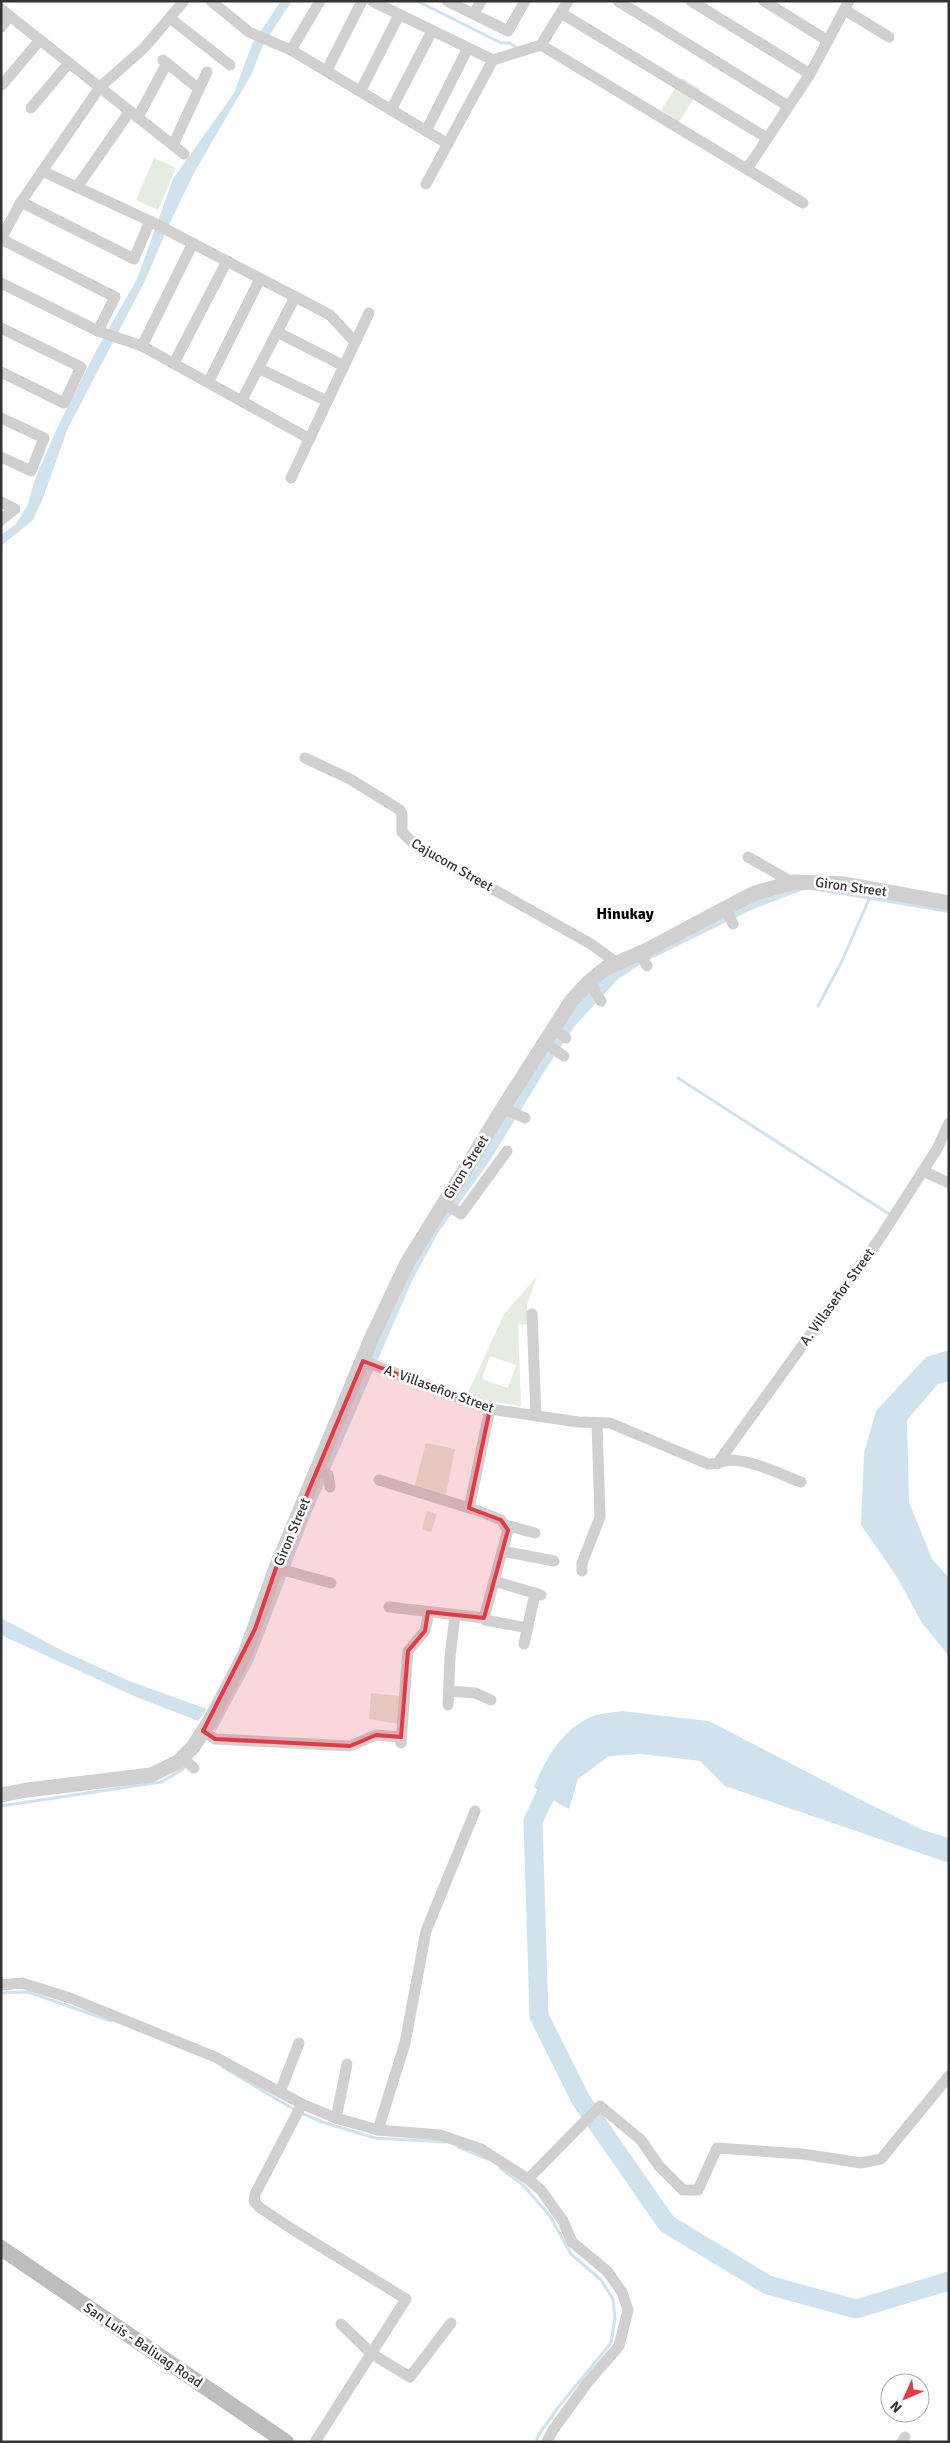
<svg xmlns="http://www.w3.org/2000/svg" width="950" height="2443" font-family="Signika,sans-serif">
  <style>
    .green { fill: #e6ecdf; fill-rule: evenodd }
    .water { fill: #cfe2ee }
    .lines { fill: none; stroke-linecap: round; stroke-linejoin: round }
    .stream { stroke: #cfe2ee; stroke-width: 3 }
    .river { stroke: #cfe2ee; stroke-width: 19 }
    .minor { stroke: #d0d0d0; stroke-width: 11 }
    .tertiary { stroke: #d0d0d0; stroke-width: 15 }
    .secondary { stroke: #bdbdbd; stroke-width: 16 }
    .marked { fill: #e63946; fill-opacity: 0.2; stroke: #e63946; stroke-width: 4; stroke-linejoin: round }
    .labels { text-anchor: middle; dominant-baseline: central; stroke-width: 5; stroke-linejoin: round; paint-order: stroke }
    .street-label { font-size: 14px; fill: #333; stroke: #fff }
    .quarter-label { font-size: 16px; font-weight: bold; fill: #000; stroke: #fff }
  </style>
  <rect width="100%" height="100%" fill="#fff"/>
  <g class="green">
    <polygon points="682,78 700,89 679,122 661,110"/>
    <polygon points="154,158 176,168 158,210 136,200"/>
    <path d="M537 1276 527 1305 529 1325 518 1324 521 1406 466 1397 504 1314ZM490 1356 516 1365 508 1388 482 1379Z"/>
    <polygon points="426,1443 455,1449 445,1499 414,1489"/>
    <polygon points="427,1511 437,1514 431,1532 422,1529"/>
    <polygon points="371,1693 400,1696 398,1724 369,1719"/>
  </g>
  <g class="water">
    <polygon points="281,1 292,1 263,45 252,73 194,173 169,225 145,281 68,428 43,498 33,520 1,546 1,535 16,524 28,504 34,482 57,428 97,349 137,279 173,179 234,93 252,44"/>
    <polygon points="789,888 823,888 949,908 949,913 806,889 751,910 641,964 618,979 574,1027 544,1072 491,1159 438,1233 412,1281 308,1521 254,1660 218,1727 215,1731 211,1728 289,1553 403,1280 564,1022 602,975 724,912"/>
    <polygon points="949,1350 949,1381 938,1384 907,1420 909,1502 932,1559 949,1578 949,1656 922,1623 897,1577 861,1525 864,1453 876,1411 926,1357"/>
    <polygon points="1,1618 63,1651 129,1681 207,1709 198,1721 134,1696 1,1635"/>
    <path d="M621 1711 709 1721 867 1803 923 1830 949 1838V1863L725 1786 700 1761 642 1754 609 1756 578 1779 569 1809 545 1796 534 1787C545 1759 563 1728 593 1716 601 1713 612 1713 621 1711Z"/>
  </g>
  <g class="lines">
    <g class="stream">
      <polyline points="417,1 501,43 510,43 517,48"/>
      <polyline points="818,1006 842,961 870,897"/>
      <polyline points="678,1078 889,1214"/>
      <polyline points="1,1806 161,1782 182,1770 186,1765"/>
      <polyline points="1,1993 28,1992 111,2021"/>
      <polyline points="223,2067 295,2110"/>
      <polyline points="301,2113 322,2122 375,2138 445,2142"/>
      <polyline points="458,2147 487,2159"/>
      <polyline points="500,2168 523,2185 550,2216 571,2254 601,2280 613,2299 615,2318 611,2343 560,2405 539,2434 536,2442"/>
    </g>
    <polyline class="river" points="555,1775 533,1821 539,2016 581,2100 667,2224 768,2285 856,2309 949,2281"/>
    <g class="minor">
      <polyline points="211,1 249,32 291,50 448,144"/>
      <polyline points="372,1 493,60"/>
      <polyline points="447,1 508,31 525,1"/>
      <polyline points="618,1 788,106"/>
      <polyline points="691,1 810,74"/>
      <polyline points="764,1 828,41"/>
      <polyline points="1,9 184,154"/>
      <polyline points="845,10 889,37"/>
      <polyline points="561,13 767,138"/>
      <polyline points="474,14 481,1"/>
      <polyline points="171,19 230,65"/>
      <polyline points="1,27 10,16"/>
      <polyline points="541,45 568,1"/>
      <polyline points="291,50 320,1"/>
      <polyline points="163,60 199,89"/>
      <polyline points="327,70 362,1"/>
      <polyline points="2,85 40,40"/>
      <polyline points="361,90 399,15"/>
      <polyline points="31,108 69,63"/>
      <polyline points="391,110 432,31"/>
      <polyline points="138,117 167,63"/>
      <polyline points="426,131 468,48"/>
      <polyline points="173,145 207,72"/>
      <polyline points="747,169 810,74 849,1"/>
      <polyline points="426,184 493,60 541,45 803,203"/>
      <polyline points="77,187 130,111"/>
      <polyline points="21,202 134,259 150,221 42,171"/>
      <polyline points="150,221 330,315 355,342"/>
      <polyline points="1,239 21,202 100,87 144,48 184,1"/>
      <polyline points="1,283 98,331 115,297 1,239"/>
      <polyline points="1,328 81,367 64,403 1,372"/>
      <polyline points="98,331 142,346 310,439"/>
      <polyline points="277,332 344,366"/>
      <polyline points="142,346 193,243"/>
      <polyline points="174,363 227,261"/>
      <polyline points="258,368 327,401"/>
      <polyline points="209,381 260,279"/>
      <polyline points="242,400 295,297"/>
      <polyline points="1,418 44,438 31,471 1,457"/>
      <polyline points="291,478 369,313"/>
      <polyline points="1,502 15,509 1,520"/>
      <polyline points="305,758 350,779 400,810 402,814 402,832 416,846 591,944 617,963"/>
      <polyline points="748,857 792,882"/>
      <polyline points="725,908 733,924"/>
      <polyline points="640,953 647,966"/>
      <polyline points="589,982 601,1001"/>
      <polyline points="554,1030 566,1038"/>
      <polyline points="545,1043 564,1056"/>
      <polyline points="503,1108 525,1118"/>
      <polyline points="923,1171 949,1183"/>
      <polyline points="444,1203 461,1214 507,1151"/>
      <polyline points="532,1314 536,1416"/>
      <path d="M363 1361 490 1409 578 1422 610 1423 708 1464C717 1465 723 1460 731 1460 755 1461 779 1474 801 1482"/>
      <polyline points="717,1464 880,1238 937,1149 949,1123"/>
      <polyline points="317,1471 328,1475 330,1487"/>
      <polyline points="379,1480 479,1511 501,1520 508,1530 484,1618 389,1607"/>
      <polyline points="469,1508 490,1409"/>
      <polyline points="505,1525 535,1533"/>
      <polyline points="502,1551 554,1561"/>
      <polyline points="276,1568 331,1583"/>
      <polyline points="582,1571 582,1563 600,1517 597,1423"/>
      <polyline points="494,1581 541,1595"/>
      <polyline points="485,1620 528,1628"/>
      <polyline points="524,1644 535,1593"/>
      <polyline points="449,1691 475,1693 491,1700"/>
      <polyline points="448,1705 450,1657 455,1615"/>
      <polyline points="203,1731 215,1739 350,1746 376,1735 401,1737"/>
      <polyline points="401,1743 408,1651 425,1631 429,1612"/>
      <polyline points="182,1758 194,1768"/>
      <polyline points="1,1985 22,1983 70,1998 215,2057 302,2104 336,2118 378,2130 440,2135 481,2149 528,2179 541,2190 563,2221 572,2242 607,2271 622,2292 628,2310 619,2346 588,2382 553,2430 547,2442"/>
      <polyline points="280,2092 299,2043"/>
      <polyline points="302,2104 255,2194 254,2201 259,2207 292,2229 406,2299 315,2442"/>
      <polyline points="336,2118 347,2064"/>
      <polyline points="378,2130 405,2043 426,1931 475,1811"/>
      <polyline points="528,2179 600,2106 641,2140 659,2166 683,2190 698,2190 717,2148 803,2154 861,2163 881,2159 949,2076"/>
      <polyline points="341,2324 372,2354 410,2377 451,2323"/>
      <polyline points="902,2442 905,2437"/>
    </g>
    <polyline class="tertiary" points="1,1795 27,1790 151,1775 178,1762 193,1747 211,1719 245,1654 276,1568 372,1337 407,1263 513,1092 572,1000 589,982 606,968 645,951 737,902 755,893 794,882 844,884 949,903"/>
    <polyline class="secondary" points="1,2248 286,2442"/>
  </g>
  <path class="marked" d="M363 1361 490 1409 469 1508 501 1520 508 1530 484 1618 428 1612 425 1631 408 1651 401 1737 376 1735 350 1746 215 1739 203 1731 255 1629 276 1568Z"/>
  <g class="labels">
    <g class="street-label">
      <text transform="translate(452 865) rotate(30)">Cajucom Street</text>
      <text transform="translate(851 887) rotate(8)">Giron Street</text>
      <text transform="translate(466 1167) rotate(-58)">Giron Street</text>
      <text transform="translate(837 1297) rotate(-54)">A. Villaseñor Street</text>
      <text transform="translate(439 1389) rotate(20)">A. Villaseñor Street</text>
      <text transform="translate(292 1532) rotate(-67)">Giron Street</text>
      <text transform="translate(143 2345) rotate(34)">San Luis - Baliuag Road</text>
    </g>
    <g class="quarter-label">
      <text x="625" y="914">Hinukay</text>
    </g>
  </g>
  <rect width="950" height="2443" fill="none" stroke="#333333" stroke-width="5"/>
  <g transform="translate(905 2398) rotate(225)"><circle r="24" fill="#ffffff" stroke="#adadad"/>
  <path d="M0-4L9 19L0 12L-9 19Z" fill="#e63946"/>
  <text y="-8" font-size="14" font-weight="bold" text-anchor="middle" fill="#333333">N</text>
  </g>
</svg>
